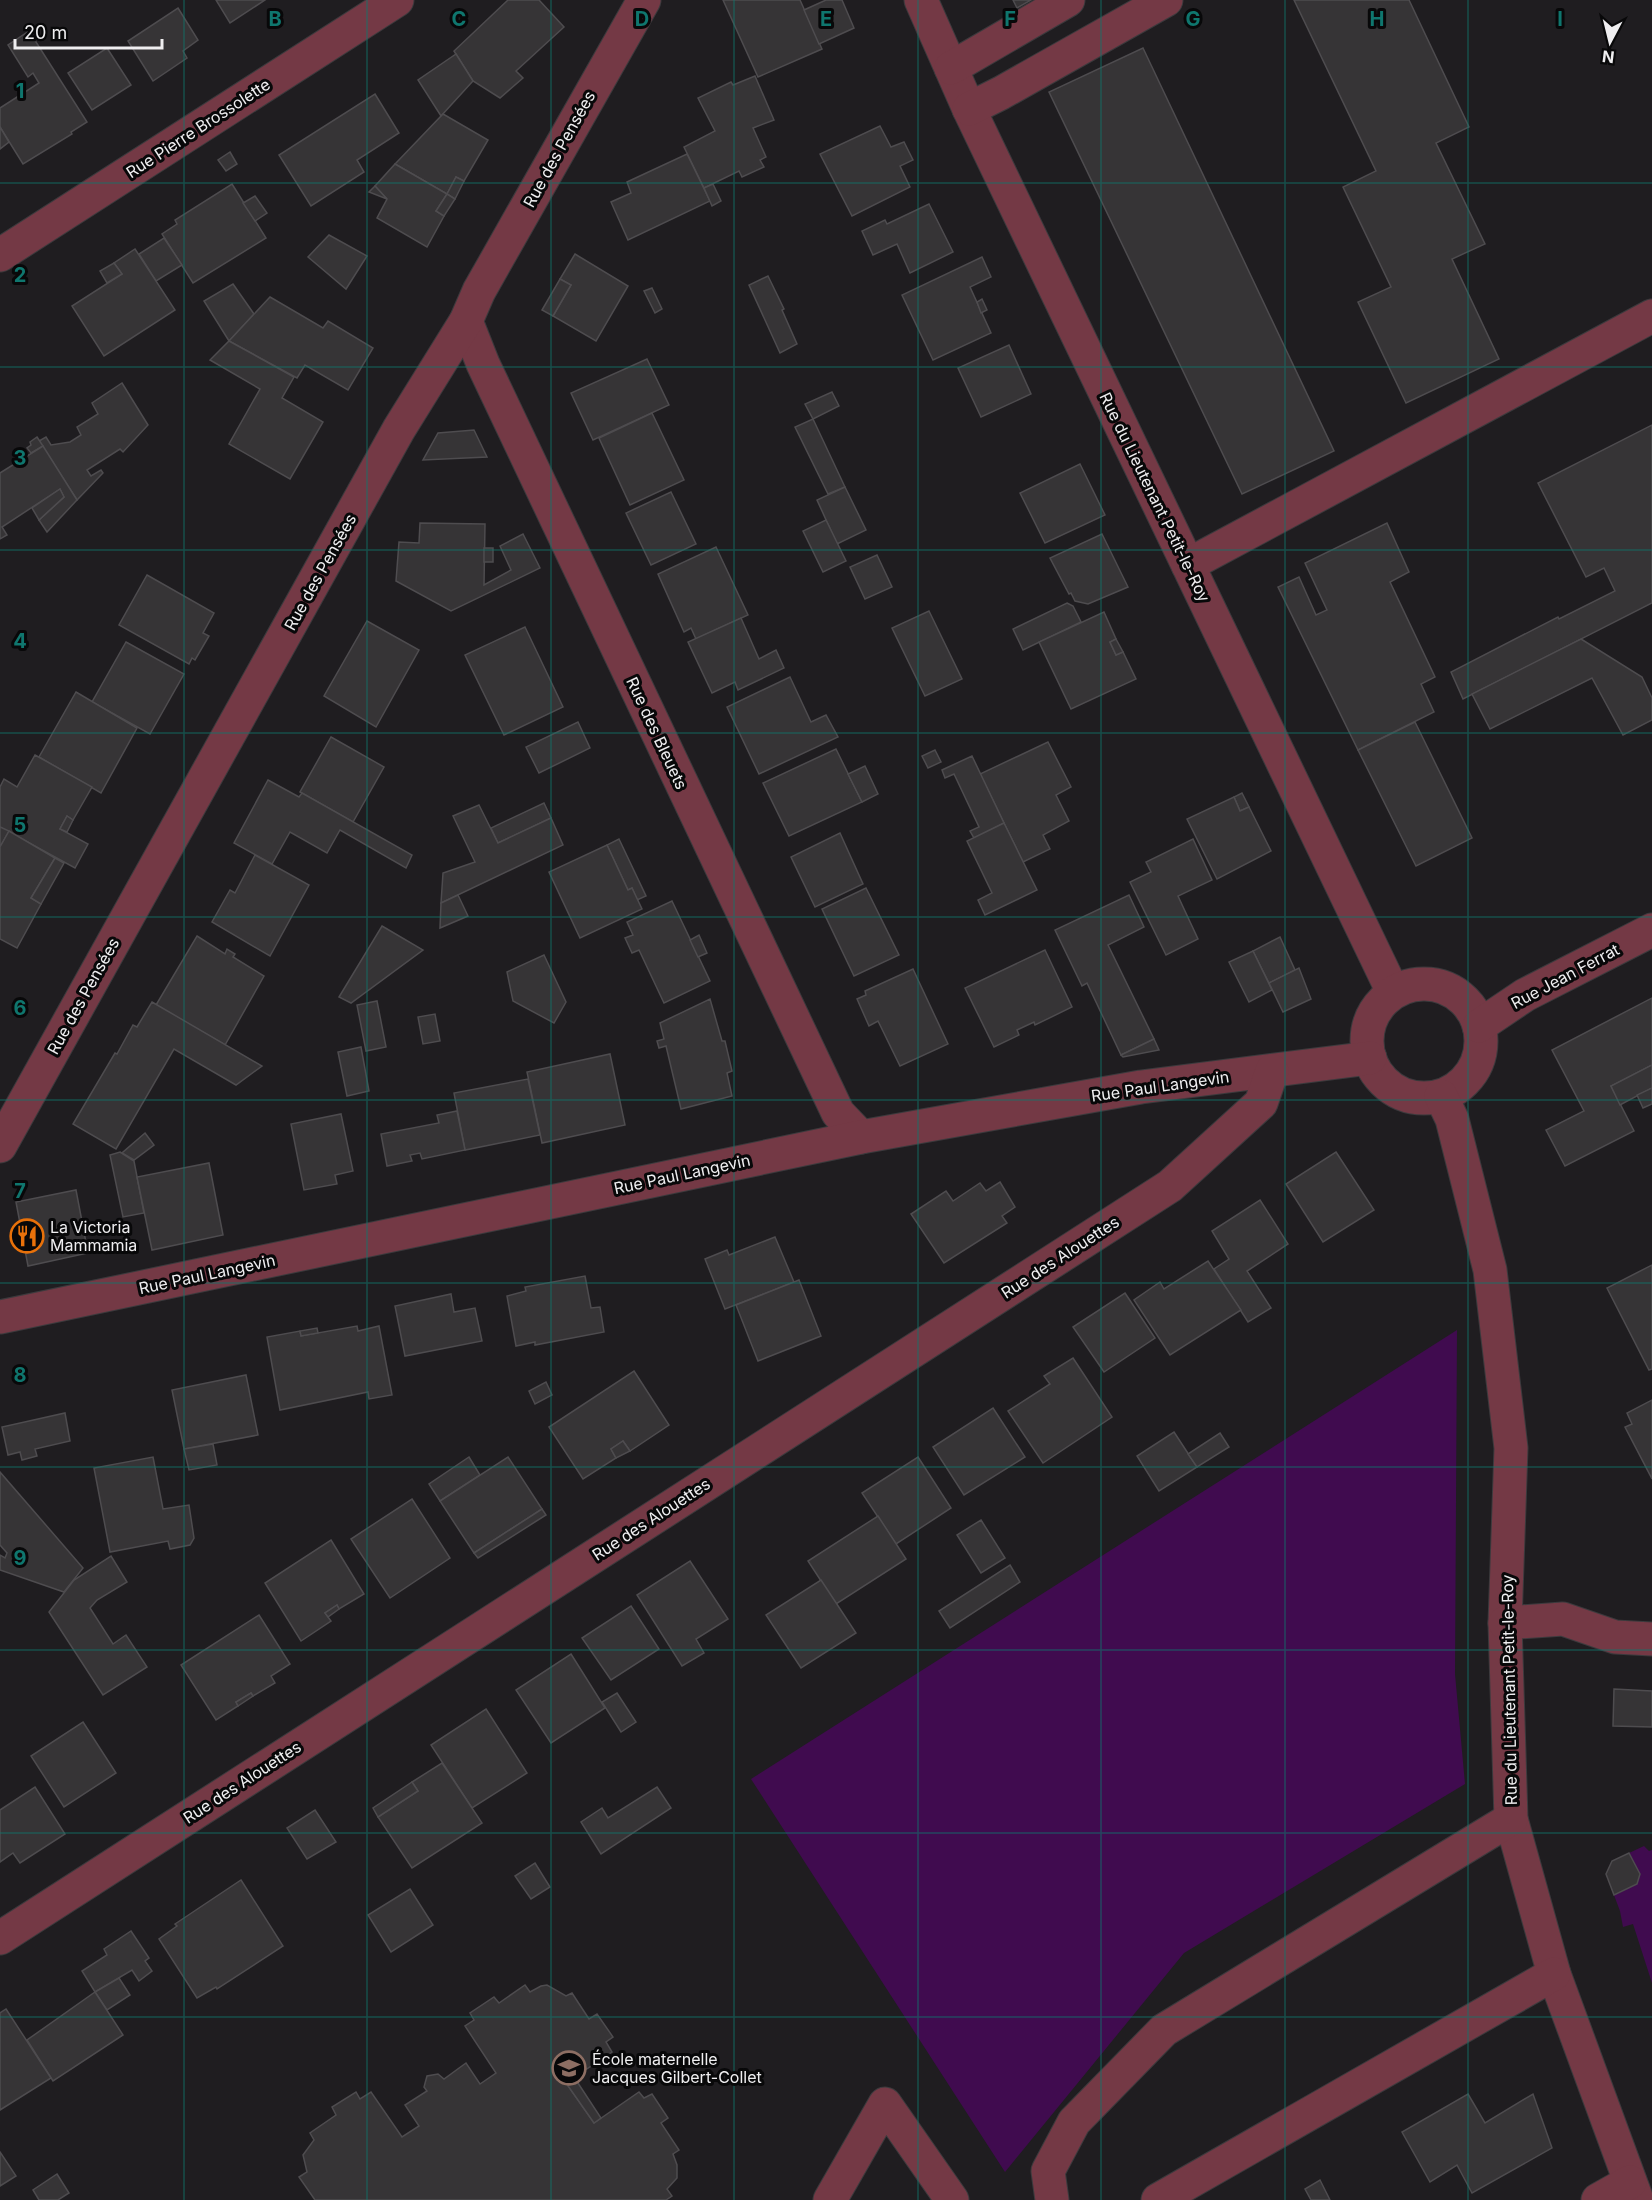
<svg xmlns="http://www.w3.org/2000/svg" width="1652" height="2200" font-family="Inter,sans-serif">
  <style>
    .green { fill: #400b4f }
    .building { fill: #363436; stroke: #4e4c4f; stroke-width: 1.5 }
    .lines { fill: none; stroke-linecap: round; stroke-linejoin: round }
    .minor-casing { stroke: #3c3a3d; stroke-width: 35 }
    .minor { stroke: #743945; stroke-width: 33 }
    .grid { fill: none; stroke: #0f766e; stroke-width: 1.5; stroke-opacity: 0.55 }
    .labels { text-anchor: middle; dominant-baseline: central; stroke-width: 6; stroke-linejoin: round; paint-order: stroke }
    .street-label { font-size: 16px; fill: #efeef0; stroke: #080809 }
    .poi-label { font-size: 16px; fill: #efeef0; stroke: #080809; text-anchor: start }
    .grid-label { font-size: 20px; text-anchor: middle; font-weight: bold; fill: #0f766e; stroke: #080809; stroke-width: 6; stroke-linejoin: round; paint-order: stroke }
  </style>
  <rect width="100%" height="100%" fill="#1f1d20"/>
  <g class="green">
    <polygon points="1457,1330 1455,1674 1465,1784 1184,1953 1005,2172 751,1779"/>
    <polygon points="1644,1846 1649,1851 1652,1850 1652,1983 1633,1924 1623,1927 1620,1911 1606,1874 1612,1861"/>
  </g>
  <g class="building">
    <polygon points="216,0 265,0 230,23"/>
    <polygon points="508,0 539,0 564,27 516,71 523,78 500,98 473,81 454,51"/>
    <polygon points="723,0 800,0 822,49 758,77"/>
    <polygon points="826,0 842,0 854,28 819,44 804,10"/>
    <polygon points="1013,0 1031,0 1017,8"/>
    <polygon points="1294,0 1409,0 1469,127 1436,143 1485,244 1452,259 1499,359 1406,403 1358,302 1391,287 1343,187 1376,171"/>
    <polygon points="178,8 198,40 183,51 187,58 153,81 128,41"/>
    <polygon points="29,31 87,122 71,132 72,134 23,164 0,127 0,108 39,83 33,73 28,77 8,45"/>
    <polygon points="107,48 131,85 92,110 68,73"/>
    <polygon points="1143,48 1334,451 1242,494 1049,92"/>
    <polygon points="456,54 473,81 441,116 418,80"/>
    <polygon points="755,76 774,120 753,128 766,157 760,160 764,167 742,177 739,171 704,188 684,147 715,131 698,98 731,82 733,85"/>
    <polygon points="375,94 399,133 357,160 364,172 311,206 279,155"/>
    <polygon points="443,114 488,140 464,181 456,177 447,194 395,164"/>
    <polygon points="880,126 891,147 904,142 913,160 900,166 910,187 852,216 820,154"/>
    <polygon points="0,127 9,142 0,149"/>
    <polygon points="230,152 237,164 226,171 218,160"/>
    <polygon points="687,154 710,201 628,240 611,202 631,193 627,182"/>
    <polygon points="395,164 447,194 436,211 444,216 427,247 377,218 387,199 375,186"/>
    <polygon points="456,177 464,181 455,199 447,194"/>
    <polygon points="232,184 266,238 193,283 162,234 177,224 175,220"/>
    <polygon points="713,184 721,201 712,206 704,188"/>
    <polygon points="375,186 387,199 369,192"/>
    <polygon points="447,194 455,199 444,216 436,211"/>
    <polygon points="255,196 267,213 255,221 243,203"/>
    <polygon points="929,204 953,252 910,273 897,244 873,255 862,231 885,220 887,224"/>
    <polygon points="329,235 367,256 346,289 308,257"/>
    <polygon points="164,238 182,265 156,281 139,254"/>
    <polygon points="135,249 175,310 104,356 72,306 122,274 114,263"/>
    <polygon points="575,254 628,286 596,341 553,316 571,285 560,279"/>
    <polygon points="982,257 991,277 970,287 991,333 933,360 902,295"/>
    <polygon points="114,263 122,274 107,283 100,271"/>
    <polygon points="768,276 784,309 782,310 797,344 780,353 749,285"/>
    <polygon points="560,279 571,285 553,316 542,310"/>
    <polygon points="233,284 254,314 229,341 204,301"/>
    <polygon points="652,288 662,309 655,313 644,291"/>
    <polygon points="270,297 323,328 328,321 373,348 348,390 305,365 297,378 229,341"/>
    <polygon points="982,299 987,310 981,313 977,302"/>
    <polygon points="229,341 294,377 282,398 323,422 290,479 229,444 260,389 210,360"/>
    <polygon points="1009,345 1031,394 981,417 958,368"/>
    <polygon points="647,359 669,405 593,440 571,393"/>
    <polygon points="122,383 148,425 123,452 120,449 87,470 91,476 101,470 103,473 77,500 39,441 46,437 51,445 70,442 81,435 77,427 98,414 92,403"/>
    <polygon points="832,392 839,406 813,419 805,404"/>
    <polygon points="652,413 684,480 630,505 599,438"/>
    <polygon points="813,419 845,487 828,494 795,427"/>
    <polygon points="1652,425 1652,603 1463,699 1451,672 1558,617 1559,619 1615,591 1604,568 1586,577 1538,483"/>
    <polygon points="474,430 487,457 423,460 438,433"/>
    <polygon points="37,437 43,446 31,453 27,448 31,445 30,442"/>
    <polygon points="43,446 77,500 47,532 39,520 64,497 60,489 2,527 7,535 0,539 0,473"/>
    <polygon points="1080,464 1105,515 1045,543 1020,493"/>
    <polygon points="845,487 866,530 837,544 817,500"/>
    <polygon points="60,489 64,497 39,520 32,508"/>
    <polygon points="671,492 696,544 651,565 626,513"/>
    <polygon points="826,520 846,561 823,572 803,531"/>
    <polygon points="420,523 485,524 484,585 511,570 500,546 523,534 540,568 451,611 396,581 399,542 419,543"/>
    <polygon points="1387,523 1409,572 1390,582 1435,677 1421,684 1434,712 1358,750 1278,587 1299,577 1316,615 1327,610 1305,563"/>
    <polygon points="1102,534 1128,587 1088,604 1075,601 1071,593 1069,594 1050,558"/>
    <polygon points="716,547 748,615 696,639 691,628 684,632 658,574"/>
    <rect x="484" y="548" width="9" height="14"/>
    <polygon points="877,555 892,587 865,599 850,567"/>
    <polygon points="147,575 214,613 203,633 209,636 195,660 192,658 189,664 119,625"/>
    <polygon points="1067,603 1073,606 1081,622 1023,650 1013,629"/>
    <polygon points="929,611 962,679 925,696 892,628"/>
    <polygon points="1104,612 1116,639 1110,642 1116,655 1123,652 1136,679 1071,709 1039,642"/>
    <polygon points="741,618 759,659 776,650 784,668 738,690 735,682 712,693 688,642"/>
    <polygon points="367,621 419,650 376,727 324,696"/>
    <polygon points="525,627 563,707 504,735 465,655"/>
    <polygon points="1116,639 1123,652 1116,655 1110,642"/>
    <polygon points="1581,639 1642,677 1652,698 1652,720 1623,735 1592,678 1490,729 1472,694"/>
    <polygon points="126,642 184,674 150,734 92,702"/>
    <polygon points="790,677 811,722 826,715 838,737 759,774 727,707"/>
    <polygon points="76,692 137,728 101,793 39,757"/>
    <polygon points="578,722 590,748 539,773 526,747"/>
    <polygon points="1415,722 1472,838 1416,866 1358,750"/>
    <polygon points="331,737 384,767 353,822 300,792"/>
    <polygon points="1048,742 1071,787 1056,795 1069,821 1043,835 1050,849 1023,862 980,774"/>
    <polygon points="836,749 862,802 789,836 763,783"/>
    <polygon points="935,750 941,762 928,768 922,756"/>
    <polygon points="35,755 92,787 73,820 67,816 60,829 88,844 75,868 0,827 0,787 4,779 17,787"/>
    <polygon points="972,756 1004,823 974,838 970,831 979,827 954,774 945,778 942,770"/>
    <polygon points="865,766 878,794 862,802 848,774"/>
    <polygon points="268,780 299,797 302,793 412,855 406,868 340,830 327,853 290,832 272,864 234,843"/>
    <polygon points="1242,793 1249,807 1240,811 1234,797"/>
    <polygon points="1234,797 1240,811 1249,807 1271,851 1217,879 1187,819"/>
    <polygon points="544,803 551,818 498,843 491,828"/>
    <polygon points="479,805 498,843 551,818 563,845 441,903 443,873 475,862 453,816"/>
    <polygon points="67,816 73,820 67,832 60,829"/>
    <polygon points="1004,823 1037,890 985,915 978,900 992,893 967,841"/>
    <polygon points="0,827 9,831 0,847"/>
    <polygon points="9,831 55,858 31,898 41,904 17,948 0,939 0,847"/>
    <polygon points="840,833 863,884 815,907 791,857"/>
    <polygon points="619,839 646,896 637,900 632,888 628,890 607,845"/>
    <polygon points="1193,839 1212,880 1178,896 1198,939 1166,955 1130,882 1151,872 1146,862"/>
    <polygon points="607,845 628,890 632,888 642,909 580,938 549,872"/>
    <polygon points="255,855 309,885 270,956 212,922 230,890 235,893"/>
    <polygon points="55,858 64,863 41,904 31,898"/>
    <polygon points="866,888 899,955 854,976 822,909"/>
    <polygon points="458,895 468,916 440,928 441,903"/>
    <polygon points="1129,895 1144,927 1108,945 1154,1039 1121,1055 1087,983 1082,986 1055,930"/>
    <polygon points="672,901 710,981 664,1003 639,950 632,953 625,938 633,935 627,922"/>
    <polygon points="382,926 423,950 351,1003 339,997"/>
    <polygon points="699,935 707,953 698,957 690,940"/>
    <polygon points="197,936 225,954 227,949 235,954 233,957 264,976 225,1045 156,1005"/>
    <polygon points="1280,937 1295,970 1269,983 1253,951"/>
    <polygon points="1045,950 1072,1007 1035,1025 1034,1022 1017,1030 1019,1035 994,1047 965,988"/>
    <polygon points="1253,951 1272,990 1249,1002 1229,962"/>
    <polygon points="544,955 566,1002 554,1023 513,1001 507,972"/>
    <polygon points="1299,968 1311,999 1283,1012 1269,983"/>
    <polygon points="913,969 948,1044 900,1066 878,1021 869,1026 857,999 866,995 865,991"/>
    <polygon points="1652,998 1652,1065 1611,1086 1634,1131 1565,1166 1546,1130 1584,1111 1552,1050"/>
    <polygon points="710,999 722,1041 725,1041 732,1071 727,1073 732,1096 681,1109 666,1046 659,1048 657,1041 664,1039 660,1023"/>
    <polygon points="377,1001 386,1047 366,1051 357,1005"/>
    <polygon points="152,1002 262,1066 236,1085 174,1049 116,1149 73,1124 115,1053 117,1054 133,1025 137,1027"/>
    <polygon points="435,1014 440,1041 423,1044 418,1017"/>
    <polygon points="1154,1039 1159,1050 1123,1057 1121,1055"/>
    <polygon points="361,1047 369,1091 347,1096 338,1052"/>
    <polygon points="610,1054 625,1125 542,1143 527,1072"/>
    <polygon points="1652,1065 1652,1088 1620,1105 1611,1086"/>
    <polygon points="528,1079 540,1135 465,1150 454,1093"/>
    <polygon points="1652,1088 1652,1104 1643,1108 1637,1095"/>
    <polygon points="457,1111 465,1150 422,1159 420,1153 410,1155 412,1161 387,1166 381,1134 439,1123 437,1115"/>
    <polygon points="341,1114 353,1171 335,1175 337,1184 304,1190 291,1124"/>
    <polygon points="145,1133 154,1145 134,1160 122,1153"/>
    <polygon points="120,1152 134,1161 144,1213 123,1217 110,1155"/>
    <polygon points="1336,1152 1374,1210 1323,1242 1286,1184"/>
    <polygon points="209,1163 223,1235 152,1250 137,1177"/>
    <polygon points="1000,1182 1015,1207 1002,1216 1007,1223 944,1263 911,1214 946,1191 953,1201 980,1183 986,1191"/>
    <polygon points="76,1190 88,1253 28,1266 16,1202"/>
    <polygon points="1260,1200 1288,1244 1247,1271 1271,1308 1248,1322 1214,1269 1229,1259 1212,1231"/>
    <polygon points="775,1237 794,1282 725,1309 705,1259 727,1250 729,1255"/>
    <polygon points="1208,1261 1241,1310 1170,1355 1134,1300 1160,1282 1164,1289"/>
    <polygon points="1652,1265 1652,1369 1649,1370 1607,1288"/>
    <polygon points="585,1276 591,1308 600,1307 604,1332 535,1345 535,1342 516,1346 507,1296 526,1291 525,1287"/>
    <polygon points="799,1280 821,1336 758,1361 736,1305"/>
    <polygon points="1125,1293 1155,1338 1104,1372 1073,1327"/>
    <polygon points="451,1294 454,1312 475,1308 482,1341 405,1356 395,1306"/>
    <polygon points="357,1326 358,1331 379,1326 392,1395 369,1399 368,1392 280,1410 267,1337 300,1331 301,1336"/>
    <polygon points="317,1328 318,1333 301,1336 300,1331"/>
    <polygon points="1073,1358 1112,1417 1043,1463 1008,1411 1050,1384 1044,1376"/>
    <polygon points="634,1371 669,1425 630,1451 623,1441 611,1449 616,1458 583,1479 549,1427"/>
    <polygon points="246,1375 258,1435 184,1449 172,1390"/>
    <polygon points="546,1382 552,1395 535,1404 529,1391"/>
    <polygon points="1652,1400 1652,1479 1625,1427 1632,1424 1627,1413"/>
    <polygon points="993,1408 1025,1457 964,1495 933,1447"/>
    <polygon points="65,1413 70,1441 35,1449 37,1456 22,1460 20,1452 8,1455 2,1427"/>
    <polygon points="1174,1432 1197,1467 1159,1491 1137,1456"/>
    <polygon points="1220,1433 1229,1447 1197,1467 1188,1454"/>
    <polygon points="623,1441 630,1451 616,1458 611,1449"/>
    <polygon points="213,1444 217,1465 189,1470 184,1449"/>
    <polygon points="153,1457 163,1509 189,1505 194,1538 190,1545 170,1549 168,1541 110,1552 94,1468"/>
    <polygon points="469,1457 480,1475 440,1501 429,1484"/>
    <polygon points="508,1457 542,1509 474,1553 440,1501"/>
    <polygon points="918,1457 951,1508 896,1544 862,1493"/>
    <polygon points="0,1472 83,1568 64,1592 0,1570 0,1555 5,1558 7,1553 0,1545"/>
    <polygon points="412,1499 450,1558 390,1598 351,1539"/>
    <polygon points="542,1509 546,1515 478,1558 474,1553"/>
    <polygon points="878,1516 906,1559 836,1604 808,1561"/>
    <polygon points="981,1520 1005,1558 981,1573 957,1535"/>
    <polygon points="331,1540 364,1594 339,1609 337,1605 325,1613 331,1621 301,1641 265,1583"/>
    <polygon points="111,1556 127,1582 97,1600 90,1608 113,1644 126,1635 147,1667 103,1695 49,1612 74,1580"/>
    <polygon points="690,1561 728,1619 696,1639 704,1653 682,1666 637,1595"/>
    <polygon points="1010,1565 1020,1582 950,1628 939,1611"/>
    <polygon points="821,1580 856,1633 801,1668 766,1615"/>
    <polygon points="337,1605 339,1609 328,1617 325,1613"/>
    <polygon points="631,1606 659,1649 611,1680 582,1638"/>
    <polygon points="259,1615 290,1664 271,1676 275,1683 253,1696 251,1693 236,1702 238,1706 216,1720 181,1665"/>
    <polygon points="571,1654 605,1708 551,1743 516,1690"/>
    <polygon points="1614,1689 1652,1691 1652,1727 1613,1726"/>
    <polygon points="251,1693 253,1696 238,1706 236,1702"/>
    <polygon points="617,1693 636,1722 621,1732 602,1702"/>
    <polygon points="486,1709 527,1773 472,1808 431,1745"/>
    <polygon points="83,1722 116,1773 64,1807 31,1756"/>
    <polygon points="442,1763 482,1823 412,1868 378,1817 418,1791 412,1782"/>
    <polygon points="412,1782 418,1791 378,1817 373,1808"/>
    <polygon points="35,1787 65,1834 20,1863 13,1853 0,1862 0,1810"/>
    <polygon points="657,1787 671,1808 601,1854 581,1822 602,1808 608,1818"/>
    <polygon points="315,1810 336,1842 307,1859 287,1828"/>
    <polygon points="1629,1853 1640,1874 1637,1884 1614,1895 1606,1874 1612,1861"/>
    <polygon points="535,1863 550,1887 531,1899 515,1876"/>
    <polygon points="241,1880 283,1946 217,1989 216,1987 197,1998 159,1939 177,1926 175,1924"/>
    <polygon points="410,1889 433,1925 391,1952 368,1915"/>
    <polygon points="131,1931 149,1958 145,1961 152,1971 139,1981 132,1970 95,1992 82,1971 107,1955 104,1949"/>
    <polygon points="119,1978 130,1995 107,2010 95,1992"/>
    <polygon points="525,1985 530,1992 541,1986 547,1985 566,1996 572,1993 589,2019 597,2014 613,2037 606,2042 612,2052 566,2083 594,2123 639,2092 644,2098 652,2094 668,2118 661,2123 679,2150 673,2154 677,2165 677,2178 667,2189 672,2196 666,2200 315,2200 299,2177 307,2172 303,2155 314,2140 310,2133 336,2115 332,2107 356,2092 360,2099 371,2092 402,2137 419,2126 405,2105 427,2091 424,2087 427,2076 438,2074 444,2079 466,2063 480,2084 496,2073 465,2026 474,2020 470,2013 494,1997 499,2003"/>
    <polygon points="95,1992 123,2035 53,2081 27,2040"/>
    <polygon points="6,2009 51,2078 0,2110 0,2013"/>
    <polygon points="574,2077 601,2118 594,2123 566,2083"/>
    <polygon points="1468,2094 1485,2123 1533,2094 1552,2148 1472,2193 1457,2165 1430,2182 1402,2132"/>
    <polygon points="0,2152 16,2176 0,2186"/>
    <polygon points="57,2174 69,2193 58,2200 39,2200 33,2190"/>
    <polygon points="1320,2180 1330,2200 1311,2200 1305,2189"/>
  </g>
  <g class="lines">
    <g class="minor-casing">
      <g id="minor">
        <polyline points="921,0 969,109 1393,992"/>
        <polyline points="951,68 1068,0"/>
        <polyline points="969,109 1001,93 1166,0"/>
        <polyline points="0,255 397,0"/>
        <polyline points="466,321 483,364 838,1113 861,1137"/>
        <polyline points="1188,565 1652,316"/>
        <circle cx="1424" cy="1041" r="57"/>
        <polyline points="1479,1026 1525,995 1652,930"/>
        <polyline points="1441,1096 1452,1119 1490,1270 1511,1448 1505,1623 1511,1819 1554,1974 1637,2200"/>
        <polyline points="0,1146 399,429 466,321 479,291 644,0"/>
        <polyline points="0,1317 861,1137 1141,1087 1370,1058"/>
        <polyline points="1505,1623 1563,1619 1615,1637 1652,1639"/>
        <polyline points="0,1938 1170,1186 1261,1103 1272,1071"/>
        <polyline points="830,2200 885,2104 952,2200"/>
        <polyline points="1052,2200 1048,2171 1074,2122 1164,2030 1511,1819"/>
        <polyline points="1158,2200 1554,1974"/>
        <polyline points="1598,2200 1630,2182"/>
      </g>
    </g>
    <use href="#minor" class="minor"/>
  </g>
  <path class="grid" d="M184 0V2200M367 0V2200M551 0V2200M734 0V2200M918 0V2200M1101 0V2200M1285 0V2200M1468 0V2200M0 183H1652M0 367H1652M0 550H1652M0 733H1652M0 917H1652M0 1100H1652M0 1283H1652M0 1467H1652M0 1650H1652M0 1833H1652M0 2017H1652"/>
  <defs>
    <g id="restaurant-ring" transform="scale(1.725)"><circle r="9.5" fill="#080809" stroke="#e8710a" stroke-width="1.5"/><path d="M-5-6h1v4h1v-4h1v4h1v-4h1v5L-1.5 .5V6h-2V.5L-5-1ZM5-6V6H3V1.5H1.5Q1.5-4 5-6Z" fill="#e8710a"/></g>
    <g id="school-ring" transform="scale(1.725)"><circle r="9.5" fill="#080809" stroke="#8d6e63" stroke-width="1.5"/><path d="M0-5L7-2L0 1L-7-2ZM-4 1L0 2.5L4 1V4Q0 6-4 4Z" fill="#8d6e63"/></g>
  </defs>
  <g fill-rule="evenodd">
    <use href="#restaurant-ring" x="27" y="1236"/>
    <use href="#school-ring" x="569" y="2068"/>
  </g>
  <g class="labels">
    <g class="street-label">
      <text transform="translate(198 128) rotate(-33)">Rue Pierre Brossolette</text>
      <text transform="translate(559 149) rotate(-61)">Rue des Pensées</text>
      <text transform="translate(1155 497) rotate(64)">Rue du Lieutenant Petit-le-Roy</text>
      <text transform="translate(320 572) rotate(-61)">Rue des Pensées</text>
      <text transform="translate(657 733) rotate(65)">Rue des Bleuets</text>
      <text transform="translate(1565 976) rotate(-28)">Rue Jean Ferrat</text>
      <text transform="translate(83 996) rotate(-61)">Rue des Pensées</text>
      <text transform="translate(1160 1086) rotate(-8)">Rue Paul Langevin</text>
      <text transform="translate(682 1174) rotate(-12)">Rue Paul Langevin</text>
      <text transform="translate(1060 1257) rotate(-33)">Rue des Alouettes</text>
      <text transform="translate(207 1274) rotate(-12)">Rue Paul Langevin</text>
      <text transform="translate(651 1519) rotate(-33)">Rue des Alouettes</text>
      <text transform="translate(1509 1690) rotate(-91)">Rue du Lieutenant Petit-le-Roy</text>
      <text transform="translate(242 1782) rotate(-33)">Rue des Alouettes</text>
    </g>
    <g class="poi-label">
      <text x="50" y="1227">La Victoria<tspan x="50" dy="18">Mammamia</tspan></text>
      <text x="592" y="2059">École maternelle<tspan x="592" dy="18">Jacques Gilbert-Collet</tspan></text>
    </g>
  </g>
  <g class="grid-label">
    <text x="275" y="26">B</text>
    <text x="459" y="26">C</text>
    <text x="642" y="26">D</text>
    <text x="826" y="26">E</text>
    <text x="1010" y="26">F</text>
    <text x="1193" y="26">G</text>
    <text x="1377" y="26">H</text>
    <text x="1560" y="26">I</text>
    <text x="20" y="98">1</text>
    <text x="20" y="282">2</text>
    <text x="20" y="465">3</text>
    <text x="20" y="648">4</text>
    <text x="20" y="832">5</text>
    <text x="20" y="1015">6</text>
    <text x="20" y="1198">7</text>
    <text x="20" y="1382">8</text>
    <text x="20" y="1565">9</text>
  </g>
  <g transform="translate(1610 42) rotate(187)" stroke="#080809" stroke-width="4.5" paint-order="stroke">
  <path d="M0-4.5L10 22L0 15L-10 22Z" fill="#efeef0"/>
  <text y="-9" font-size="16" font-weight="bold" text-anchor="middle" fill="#efeef0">N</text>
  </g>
  <path d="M15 39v9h147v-9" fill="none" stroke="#efeef0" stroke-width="3"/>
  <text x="24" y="39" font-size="18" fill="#efeef0" stroke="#080809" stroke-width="4.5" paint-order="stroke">20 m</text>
</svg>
